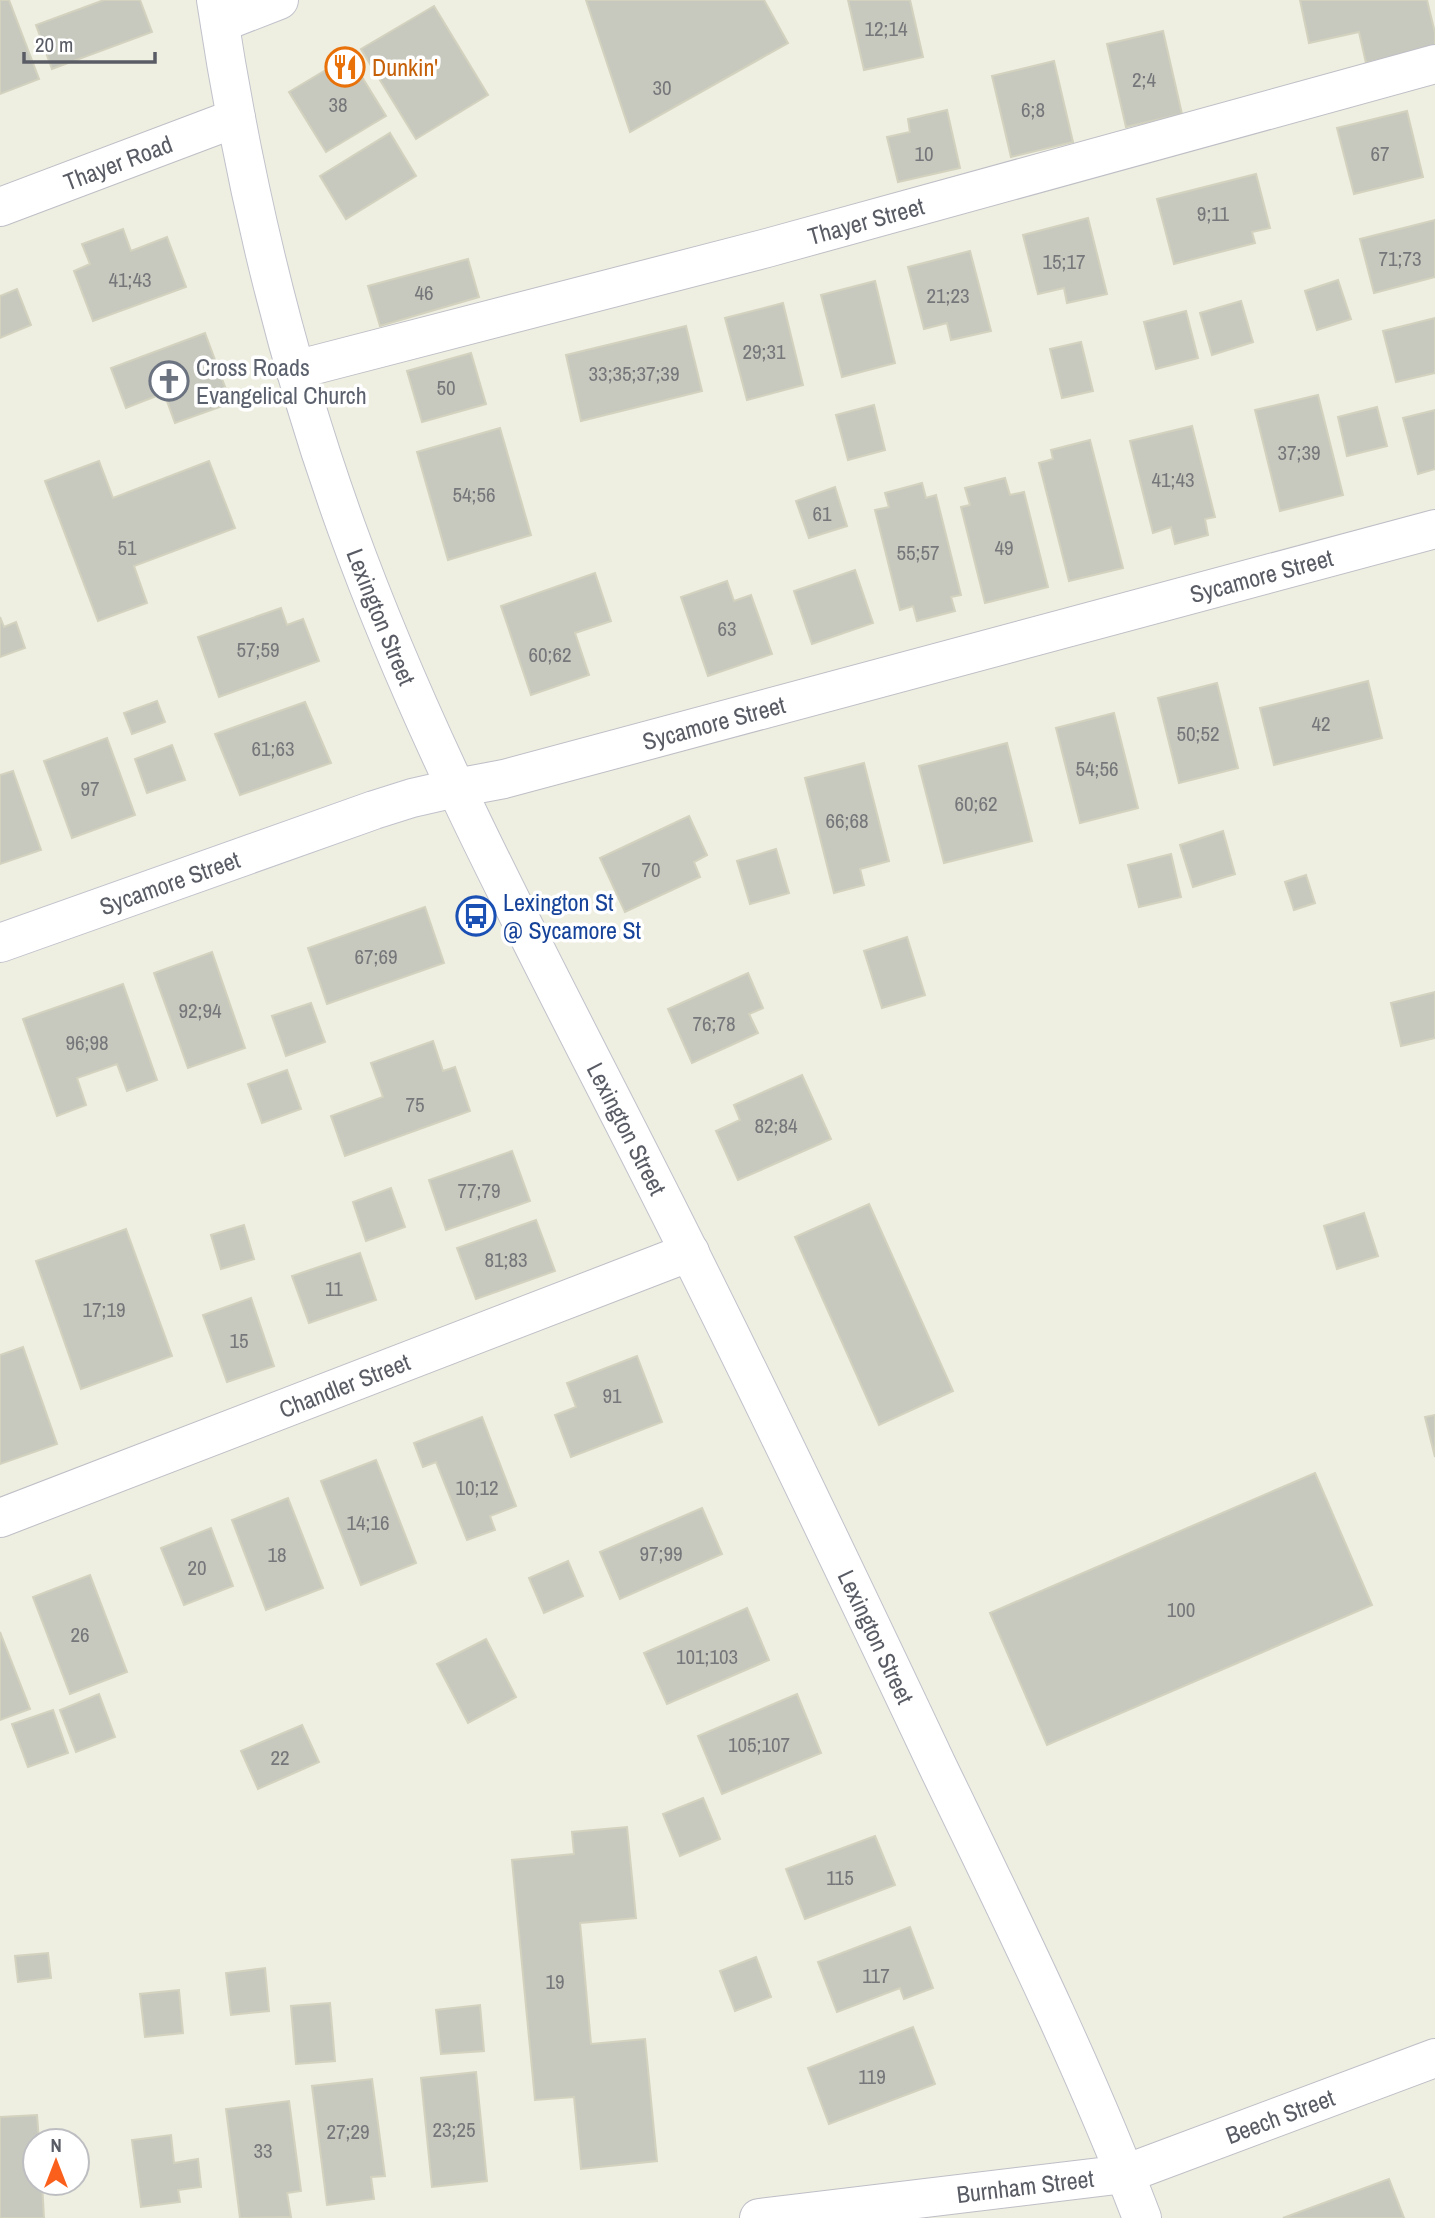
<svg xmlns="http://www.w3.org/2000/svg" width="1435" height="2218" font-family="'Archivo Narrow',sans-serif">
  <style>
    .building { fill: #c8c9be; stroke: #d3d2bf; stroke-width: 2 }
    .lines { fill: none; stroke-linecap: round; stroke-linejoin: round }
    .street-casing { stroke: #bebfc6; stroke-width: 40 }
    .secondary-casing { stroke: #c0c2cb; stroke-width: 40 }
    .street { stroke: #fff; stroke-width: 38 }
    .secondary { stroke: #fff; stroke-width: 38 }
    .labels { text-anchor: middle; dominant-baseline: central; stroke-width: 7; stroke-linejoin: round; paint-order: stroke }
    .number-label { font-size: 21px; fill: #75777a }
    .food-label { font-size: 24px; fill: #c56008; stroke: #fff; text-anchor: start }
    .street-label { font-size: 24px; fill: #595c64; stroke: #fff }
    .worship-label { font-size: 24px; fill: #5b616d; stroke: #fff; text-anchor: start }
    .transit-label { font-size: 24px; fill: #164399; stroke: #fff; text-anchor: start }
  </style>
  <rect width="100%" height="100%" fill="#eeeee1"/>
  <g class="building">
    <polygon points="0,0 9,0 39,79 0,94"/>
    <polygon points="104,0 140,0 152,32 52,69 36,25"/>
    <polygon points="586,0 764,0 788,43 630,132"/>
    <polygon points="848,0 910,0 923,57 864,70"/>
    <polygon points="1300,0 1427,0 1435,33 1435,47 1366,63 1359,32 1309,43"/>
    <polygon points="434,6 488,95 416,139 361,49"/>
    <polygon points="1163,31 1182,114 1126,127 1107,44"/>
    <polygon points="349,56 386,116 326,152 289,92"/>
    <polygon points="1054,61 1073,142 1011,157 992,76"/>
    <polygon points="947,110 960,168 898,182 887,137 910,132 908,119"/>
    <polygon points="1407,111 1423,177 1354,194 1337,128"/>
    <polygon points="390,133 416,176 346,219 320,176"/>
    <polygon points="1256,174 1270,228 1252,232 1255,243 1174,264 1157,199"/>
    <polygon points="1088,218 1107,294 1067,303 1064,288 1038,294 1023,235"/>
    <polygon points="1435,220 1435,277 1374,293 1360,239"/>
    <polygon points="123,229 131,251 167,237 186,287 93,321 74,271 90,264 82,244"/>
    <polygon points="970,251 991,331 951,340 947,323 924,329 908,267"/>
    <polygon points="468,259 479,297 380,326 368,286"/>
    <polygon points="1338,280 1351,319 1317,330 1305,291"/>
    <polygon points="875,281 895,363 842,377 821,295"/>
    <polygon points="17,289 31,325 0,338 0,296"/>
    <polygon points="1241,301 1253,342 1212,355 1200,313"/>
    <polygon points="783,303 803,385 747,400 725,318"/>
    <polygon points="1186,311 1198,358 1156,369 1144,322"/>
    <polygon points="1435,318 1435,373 1396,382 1383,331"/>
    <polygon points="686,326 702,391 581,421 566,355"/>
    <polygon points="205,333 231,403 175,423 164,393 126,408 111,368"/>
    <polygon points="1081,342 1093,391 1062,398 1050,349"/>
    <polygon points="471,353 486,404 422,422 407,371"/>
    <polygon points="1318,395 1343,495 1280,511 1255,410"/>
    <polygon points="874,405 885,450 848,460 836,415"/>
    <polygon points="1377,407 1387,446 1347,456 1338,417"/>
    <polygon points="1435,410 1435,469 1418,474 1403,418"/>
    <polygon points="1192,426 1215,517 1205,519 1208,535 1175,544 1171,527 1153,533 1130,441"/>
    <polygon points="500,428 531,535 448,560 417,452"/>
    <polygon points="1090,440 1123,568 1069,581 1039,463 1053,459 1051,450"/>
    <polygon points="99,461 113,498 209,461 235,528 134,566 147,603 98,621 45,481"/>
    <polygon points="1005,478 1010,495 1024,492 1048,587 985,603 961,507 970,505 965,488"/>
    <polygon points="922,483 926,498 936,495 961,595 951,597 955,611 917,621 913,606 900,610 875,510 889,507 885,493"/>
    <polygon points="835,487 847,526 809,538 796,501"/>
    <polygon points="855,570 873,623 812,644 794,591"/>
    <polygon points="595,573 611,621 575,633 589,675 531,695 501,606"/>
    <polygon points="727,581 734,601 751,595 772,654 708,676 681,597"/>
    <polygon points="281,608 287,625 303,619 319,661 219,697 198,637"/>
    <polygon points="0,617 4,627 16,622 25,648 0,657"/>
    <polygon points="1368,681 1382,738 1274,765 1260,708"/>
    <polygon points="1217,683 1238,768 1179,783 1158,698"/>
    <polygon points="157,701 165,722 132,734 124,713"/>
    <polygon points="305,702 331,763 240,795 215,734"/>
    <polygon points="1114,713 1138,808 1080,823 1056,728"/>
    <polygon points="107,738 135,815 72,838 44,761"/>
    <polygon points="1007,743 1032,841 944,863 919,766"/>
    <polygon points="172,745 185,780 147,793 135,759"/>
    <polygon points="864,763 889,861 860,869 864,885 834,893 805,778"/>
    <polygon points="13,771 41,850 0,864 0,775"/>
    <polygon points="689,816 707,855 694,862 700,877 625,912 600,858"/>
    <polygon points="1223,831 1235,874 1193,887 1180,845"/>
    <polygon points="776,849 789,893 750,904 737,861"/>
    <polygon points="1171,854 1181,897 1139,907 1128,865"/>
    <polygon points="1306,875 1315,903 1294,910 1285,882"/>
    <polygon points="425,907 444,963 327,1004 308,948"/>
    <polygon points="907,937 925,995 882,1008 864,951"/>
    <polygon points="212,952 245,1048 188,1068 154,973"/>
    <polygon points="748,973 763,1008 749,1014 758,1033 692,1063 668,1009"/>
    <polygon points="123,984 157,1080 127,1091 117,1064 77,1078 86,1105 57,1116 23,1019"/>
    <polygon points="1435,992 1435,1038 1401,1046 1391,1003"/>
    <polygon points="311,1003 325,1042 286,1056 272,1016"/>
    <polygon points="433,1041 443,1071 455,1067 470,1111 345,1156 331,1116 383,1097 371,1063"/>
    <polygon points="287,1070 301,1109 262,1123 248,1084"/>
    <polygon points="802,1075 831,1139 738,1180 716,1131 740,1120 734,1105"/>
    <polygon points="512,1151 530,1201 446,1230 429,1180"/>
    <polygon points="391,1188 405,1227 366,1241 353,1202"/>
    <polygon points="869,1204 953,1391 879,1425 795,1237"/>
    <polygon points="1364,1213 1378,1256 1337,1269 1324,1226"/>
    <polygon points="536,1220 555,1271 476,1299 457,1248"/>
    <polygon points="244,1225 254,1259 221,1269 211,1235"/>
    <polygon points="126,1229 172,1356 81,1389 36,1261"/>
    <polygon points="360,1253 376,1300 309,1323 292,1276"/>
    <polygon points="251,1298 274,1366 227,1382 203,1315"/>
    <polygon points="23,1347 57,1444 0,1464 0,1355"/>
    <polygon points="637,1356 662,1422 571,1457 555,1415 576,1407 567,1383"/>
    <polygon points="1435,1415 1435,1457 1425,1417"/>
    <polygon points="482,1417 516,1506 490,1516 495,1530 467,1540 436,1462 423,1467 414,1443"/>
    <polygon points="376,1460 416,1563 361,1585 321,1481"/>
    <polygon points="1315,1473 1372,1605 1047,1745 990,1613"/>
    <polygon points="288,1498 323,1588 266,1610 232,1520"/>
    <polygon points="702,1508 722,1554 620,1599 600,1552"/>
    <polygon points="211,1528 233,1586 184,1605 161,1548"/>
    <polygon points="568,1561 583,1596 544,1613 529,1578"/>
    <polygon points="90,1575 127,1672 70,1694 33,1597"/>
    <polygon points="747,1608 769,1660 667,1704 644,1653"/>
    <polygon points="0,1632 30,1709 0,1720"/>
    <polygon points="486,1639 516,1697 468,1723 437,1664"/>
    <polygon points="99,1694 115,1737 76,1752 60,1710"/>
    <polygon points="797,1694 821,1753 722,1794 698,1736"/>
    <polygon points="53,1710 68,1753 28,1767 12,1724"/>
    <polygon points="302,1725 319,1762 258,1789 241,1751"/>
    <polygon points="703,1798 720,1839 680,1856 663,1814"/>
    <polygon points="627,1827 636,1918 580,1923 591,2044 645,2039 657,2161 581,2169 574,2097 535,2100 512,1860 574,1854 572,1832"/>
    <polygon points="875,1836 895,1885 805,1919 786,1869"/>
    <polygon points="910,1927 933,1988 904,1999 900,1988 837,2012 818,1962"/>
    <polygon points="48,1953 51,1978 18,1982 15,1956"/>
    <polygon points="756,1957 771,1997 735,2011 720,1971"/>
    <polygon points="265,1968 269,2011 231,2015 226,1973"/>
    <polygon points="179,1990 183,2033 145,2037 140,1994"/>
    <polygon points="330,2003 335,2061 296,2064 291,2006"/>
    <polygon points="480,2005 484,2051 441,2054 436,2010"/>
    <polygon points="913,2027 935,2084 829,2124 808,2068"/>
    <polygon points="476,2072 487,2181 432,2187 421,2078"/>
    <polygon points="372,2079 385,2176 371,2177 374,2199 327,2205 312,2086"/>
    <polygon points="289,2101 301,2191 287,2193 291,2217 240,2218 226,2109"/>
    <polygon points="37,2115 39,2141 35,2141 35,2183 42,2183 44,2218 0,2218 0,2117"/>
    <polygon points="171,2135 174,2163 198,2159 201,2187 178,2190 180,2202 141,2207 132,2140"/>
    <polygon points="1389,2179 1404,2218 1283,2218"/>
  </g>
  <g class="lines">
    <g class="street-casing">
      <g id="street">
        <path id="s1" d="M0 207 236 118"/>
        <path id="s2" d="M295 370 767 248 1435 64"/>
        <path id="s3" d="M456 788 504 779 1435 529"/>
        <path id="s4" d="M0 1518 690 1252"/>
        <path id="s5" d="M759 2218 1125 2174 1435 2058"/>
      </g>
    </g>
    <g class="secondary-casing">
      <g id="secondary">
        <path id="s6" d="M216 0C243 180 285 358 347 529 428 753 544 964 651 1176 750 1371 844 1568 937 1765 1009 1914 1083 2063 1142 2218"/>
        <polyline points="220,23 279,0"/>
        <path id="s7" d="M0 943 374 810 412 798 456 788"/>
      </g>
    </g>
    <use href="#street" class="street"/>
    <use href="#secondary" class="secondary"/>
  </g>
  <defs>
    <g id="restaurant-ring" transform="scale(2.0125)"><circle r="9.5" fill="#fff" stroke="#e8710a" stroke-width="1.5"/><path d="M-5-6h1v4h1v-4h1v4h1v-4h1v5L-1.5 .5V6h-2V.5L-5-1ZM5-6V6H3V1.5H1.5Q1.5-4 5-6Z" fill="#e8710a"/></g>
    <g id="church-ring" transform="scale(2.0125)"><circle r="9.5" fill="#fff" stroke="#6b7280" stroke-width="1.5"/><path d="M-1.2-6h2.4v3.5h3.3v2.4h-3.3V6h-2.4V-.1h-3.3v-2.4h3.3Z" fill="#6b7280"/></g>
    <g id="bus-ring" transform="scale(2.0125)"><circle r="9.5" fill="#fff" stroke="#1a4fb4" stroke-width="1.5"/><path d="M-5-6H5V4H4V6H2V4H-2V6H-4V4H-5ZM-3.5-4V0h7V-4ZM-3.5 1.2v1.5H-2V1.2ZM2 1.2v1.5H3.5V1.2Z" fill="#1a4fb4"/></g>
  </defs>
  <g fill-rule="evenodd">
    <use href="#restaurant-ring" x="345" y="67"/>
    <use href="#church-ring" x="169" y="381"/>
    <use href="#bus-ring" x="476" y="916"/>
  </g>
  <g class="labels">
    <g class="number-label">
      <text x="886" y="28">12;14</text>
      <text x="1144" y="79">2;4</text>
      <text x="662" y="87">30</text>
      <text x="338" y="104">38</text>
      <text x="1033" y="109">6;8</text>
      <text x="924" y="153">10</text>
      <text x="1380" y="153">67</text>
      <text x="1213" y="213">9;11</text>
      <text x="1400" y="258">71;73</text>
      <text x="1064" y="261">15;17</text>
      <text x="130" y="279">41;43</text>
      <text x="424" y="292">46</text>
      <text x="948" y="295">21;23</text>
      <text x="764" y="351">29;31</text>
      <text x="634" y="373">33;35;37;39</text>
      <text x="446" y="387">50</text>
      <text x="1299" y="452">37;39</text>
      <text x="1173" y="479">41;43</text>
      <text x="474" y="494">54;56</text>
      <text x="822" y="513">61</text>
      <text x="127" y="547">51</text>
      <text x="1004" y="547">49</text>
      <text x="918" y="552">55;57</text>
      <text x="727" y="628">63</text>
      <text x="258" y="649">57;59</text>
      <text x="550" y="654">60;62</text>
      <text x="1321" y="723">42</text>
      <text x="1198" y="733">50;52</text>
      <text x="273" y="748">61;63</text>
      <text x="1097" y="768">54;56</text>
      <text x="90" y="788">97</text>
      <text x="976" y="803">60;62</text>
      <text x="847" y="820">66;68</text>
      <text x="651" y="869">70</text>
      <text x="376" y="956">67;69</text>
      <text x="200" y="1010">92;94</text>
      <text x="714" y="1023">76;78</text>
      <text x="87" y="1042">96;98</text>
      <text x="415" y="1104">75</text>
      <text x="776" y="1125">82;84</text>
      <text x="479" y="1190">77;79</text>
      <text x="506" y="1259">81;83</text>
      <text x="334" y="1288">11</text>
      <text x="104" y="1309">17;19</text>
      <text x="239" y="1340">15</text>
      <text x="612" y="1395">91</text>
      <text x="477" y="1487">10;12</text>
      <text x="368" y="1522">14;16</text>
      <text x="661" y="1553">97;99</text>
      <text x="277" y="1554">18</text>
      <text x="197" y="1567">20</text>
      <text x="1181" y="1609">100</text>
      <text x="80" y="1634">26</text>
      <text x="707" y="1656">101;103</text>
      <text x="759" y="1744">105;107</text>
      <text x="280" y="1757">22</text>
      <text x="840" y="1877">115</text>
      <text x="876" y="1975">117</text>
      <text x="555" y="1981">19</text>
      <text x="872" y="2076">119</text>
      <text x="454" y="2129">23;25</text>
      <text x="348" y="2131">27;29</text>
      <text x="263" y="2150">33</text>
    </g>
    <g class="food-label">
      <text x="372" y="67">Dunkin'</text>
    </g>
    <g class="street-label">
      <text stroke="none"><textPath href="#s1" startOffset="126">Thayer Road</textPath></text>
      <text stroke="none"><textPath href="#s2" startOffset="590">Thayer Street</textPath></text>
      <text stroke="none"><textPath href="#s3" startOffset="833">Sycamore Street</textPath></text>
      <text stroke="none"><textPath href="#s6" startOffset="640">Lexington Street</textPath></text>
      <text stroke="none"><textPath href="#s3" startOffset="266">Sycamore Street</textPath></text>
      <text stroke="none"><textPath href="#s7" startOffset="180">Sycamore Street</textPath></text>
      <text stroke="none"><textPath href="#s6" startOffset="1208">Lexington Street</textPath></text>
      <text stroke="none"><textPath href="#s4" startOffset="369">Chandler Street</textPath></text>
      <text stroke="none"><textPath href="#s6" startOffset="1774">Lexington Street</textPath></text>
      <text stroke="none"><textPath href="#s5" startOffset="534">Beech Street</textPath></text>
      <text stroke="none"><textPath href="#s5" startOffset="268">Burnham Street</textPath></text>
    </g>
    <g class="worship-label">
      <text x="196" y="367">Cross Roads<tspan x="196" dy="28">Evangelical Church</tspan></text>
    </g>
    <g class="transit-label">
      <text x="503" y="902">Lexington St<tspan x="503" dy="28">@ Sycamore St</tspan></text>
    </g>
  </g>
  <g transform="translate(56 2162)"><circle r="33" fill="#ffffff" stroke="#bdbec1" stroke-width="2"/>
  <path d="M0-5L12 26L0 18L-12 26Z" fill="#fa601b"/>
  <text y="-10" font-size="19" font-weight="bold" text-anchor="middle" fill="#595c64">N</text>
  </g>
  <path d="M24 52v10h131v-10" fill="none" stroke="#595c64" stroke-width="3.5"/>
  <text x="35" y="52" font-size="21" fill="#595c64" stroke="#ffffff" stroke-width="5" paint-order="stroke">20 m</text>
</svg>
